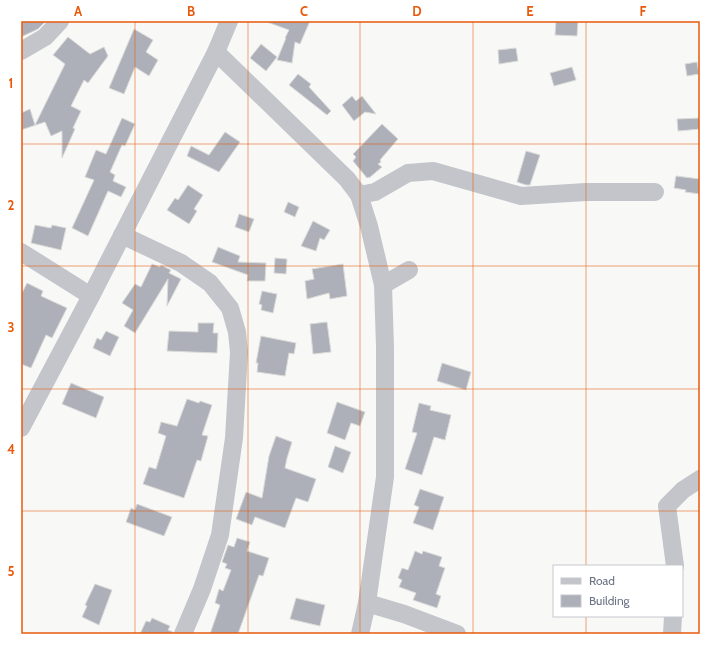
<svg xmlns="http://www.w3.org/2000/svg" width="721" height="655" font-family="Cabin,sans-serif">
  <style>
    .building { fill: #adb0b8; stroke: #dadbd9 }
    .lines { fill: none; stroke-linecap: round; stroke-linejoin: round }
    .minor { stroke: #c3c5ca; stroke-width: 18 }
    .grid { fill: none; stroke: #e8590c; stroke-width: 1; stroke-opacity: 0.55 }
    .neatline { fill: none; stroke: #e8590c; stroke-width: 1.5 }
    .grid-label { font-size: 13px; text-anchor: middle; font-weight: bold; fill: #e8590c }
  </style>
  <rect width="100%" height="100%" fill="#f8f9f7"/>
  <g class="building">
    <polygon points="21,21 46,21 38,29 21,37"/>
    <polygon points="268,21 310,21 300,44 295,42 292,63 277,60 286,38 285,38 289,30 267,22"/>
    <polygon points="556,21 578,21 577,36 555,35"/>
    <polygon points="134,29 153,40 146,52 158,60 149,76 135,67 124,94 109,88"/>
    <polygon points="68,37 90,54 104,47 108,56 88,83 84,80 71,106 81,111 73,128 75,129 62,158 62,131 51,136 45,122 21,130 21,113 30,109 35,125 65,64 53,55"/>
    <polygon points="261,44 277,57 266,71 250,58"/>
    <polygon points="516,48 518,61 499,64 498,50"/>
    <polygon points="697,62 699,74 687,76 685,64"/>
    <polygon points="572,67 576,80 554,86 550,73"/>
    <polygon points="298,74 311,84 309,87 331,111 327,115 289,85"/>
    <polygon points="352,96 356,101 362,96 376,114 365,112 354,121 342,105"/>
    <polygon points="122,118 135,124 125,146 122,145 110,172 115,175 113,181 126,187 121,197 108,191 88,236 72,228 94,180 85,177 96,150 106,154"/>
    <polygon points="700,118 700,129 678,131 677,119"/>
    <polygon points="382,124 398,139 380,160 381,162 378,164 382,167 369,178 369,177 367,178 353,161 356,157 353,154"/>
    <polygon points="225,132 240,142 219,172 187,156 191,146 209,155"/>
    <polygon points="526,151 540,155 530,185 526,185 517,182"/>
    <polygon points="676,176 700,179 700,194 685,192 686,190 674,188"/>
    <polygon points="188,185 203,195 194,209 197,211 189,224 167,210 175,198 178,200"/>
    <polygon points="288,202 299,207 295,217 284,212"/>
    <polygon points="239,214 254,219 249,232 235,227"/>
    <polygon points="313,221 330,230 324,240 320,238 316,251 301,246"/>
    <polygon points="35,225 51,228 52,225 66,228 61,250 31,243"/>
    <polygon points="218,247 240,256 238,262 266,263 265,281 247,281 248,275 212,262"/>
    <polygon points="275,258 287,259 286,274 274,273"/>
    <polygon points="152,264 160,267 161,265 171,270 169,273 181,279 167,306 168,279 135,333 124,326 133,310 122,303 135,284 141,287"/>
    <polygon points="343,264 347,296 330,299 329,293 307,299 305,281 314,279 312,269"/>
    <polygon points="27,283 43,291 41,296 67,308 52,338 46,335 31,368 21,364 21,295"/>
    <polygon points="262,291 277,294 273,313 261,310 262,305 259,304"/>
    <polygon points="327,322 331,352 313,354 310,324"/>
    <polygon points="198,323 214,323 213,333 218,333 217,353 167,351 169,331 198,332"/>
    <polygon points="106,331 119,337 110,356 93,348 97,338 101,340"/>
    <polygon points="261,336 296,343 294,354 289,353 285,376 257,372 258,363 256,363"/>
    <polygon points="442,363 471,372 466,390 437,381"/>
    <polygon points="71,383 104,397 96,418 62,404"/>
    <polygon points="187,399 199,403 200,401 212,405 202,435 208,436 201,461 197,460 184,498 143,484 149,467 156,469 166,436 158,433 161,422 177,426"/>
    <polygon points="337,402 365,412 360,426 351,423 345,440 327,433"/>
    <polygon points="419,403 431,406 430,410 451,415 445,440 434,437 422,475 405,469 417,433 412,432"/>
    <polygon points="276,436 292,442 287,458 285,468 316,479 308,502 296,498 285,528 255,517 252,525 236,519 246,492 262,498 269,456"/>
    <polygon points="335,446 351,452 343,473 328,467"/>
    <polygon points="420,489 444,497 433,530 413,523 419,507 414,505"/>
    <polygon points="137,504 172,517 164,536 126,522 131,508 135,510"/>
    <polygon points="237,538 250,542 247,551 269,558 263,576 259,575 238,634 210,634 220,605 215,603 219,589 223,591 231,570 225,568 227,564 222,562 228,545 234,547"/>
    <polygon points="415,551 422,554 423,551 442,557 439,566 445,568 436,594 441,596 437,608 413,600 416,593 399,587 402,580 398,578 402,568 408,570"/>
    <polygon points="95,584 112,590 99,625 82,617 87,606 85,605"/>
    <polygon points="296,598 325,605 320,626 290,619"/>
    <polygon points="152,618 170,626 168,630 173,632 173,634 140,634 146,621 150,622"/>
  </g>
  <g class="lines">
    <g class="minor">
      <polyline points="21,51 45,37 60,21"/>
      <polyline points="216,52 347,179 359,195 369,226 383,285 385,347 385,477 367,603 360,634"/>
      <polyline points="359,195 375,192 408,173 433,171 521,196 586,192 655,192"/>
      <polyline points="122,235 181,263 210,283 230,308 237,332 239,352 234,438 220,535 202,589 183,634"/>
      <polyline points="21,252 91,296"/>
      <polyline points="383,285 409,270"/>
      <polyline points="21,428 91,296 216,52 229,21"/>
      <polyline points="675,566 667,506 683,490 700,479"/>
      <polyline points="367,603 404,614 457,634"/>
      <polyline points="672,634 673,616"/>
    </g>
  </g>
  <path class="grid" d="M135 21V634M248 21V634M360 21V634M473 21V634M586 21V566M21 144H700M21 266H700M21 389H700M21 511H700M586 616V634"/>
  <rect width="721" height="655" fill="none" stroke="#ffffff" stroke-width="44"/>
  <rect x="553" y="565" width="130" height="52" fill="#ffffff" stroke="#c4c7ce"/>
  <rect x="561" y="578" width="20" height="6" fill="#c3c5ca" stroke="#c4c7ce"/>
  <text x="589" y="585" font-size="12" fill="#6b7284">Road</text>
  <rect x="561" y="595" width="20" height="12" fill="#adb0b8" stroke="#c4c7ce"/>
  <text x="589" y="605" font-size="12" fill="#6b7284">Building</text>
  <rect x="22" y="22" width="677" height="611" class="neatline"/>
  <g class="grid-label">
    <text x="78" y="16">A</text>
    <text x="191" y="16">B</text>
    <text x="304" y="16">C</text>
    <text x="417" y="16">D</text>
    <text x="530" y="16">E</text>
    <text x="643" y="16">F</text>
    <text x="11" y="88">1</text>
    <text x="11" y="210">2</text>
    <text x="11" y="332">3</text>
    <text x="11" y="454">4</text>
    <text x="11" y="576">5</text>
  </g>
</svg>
